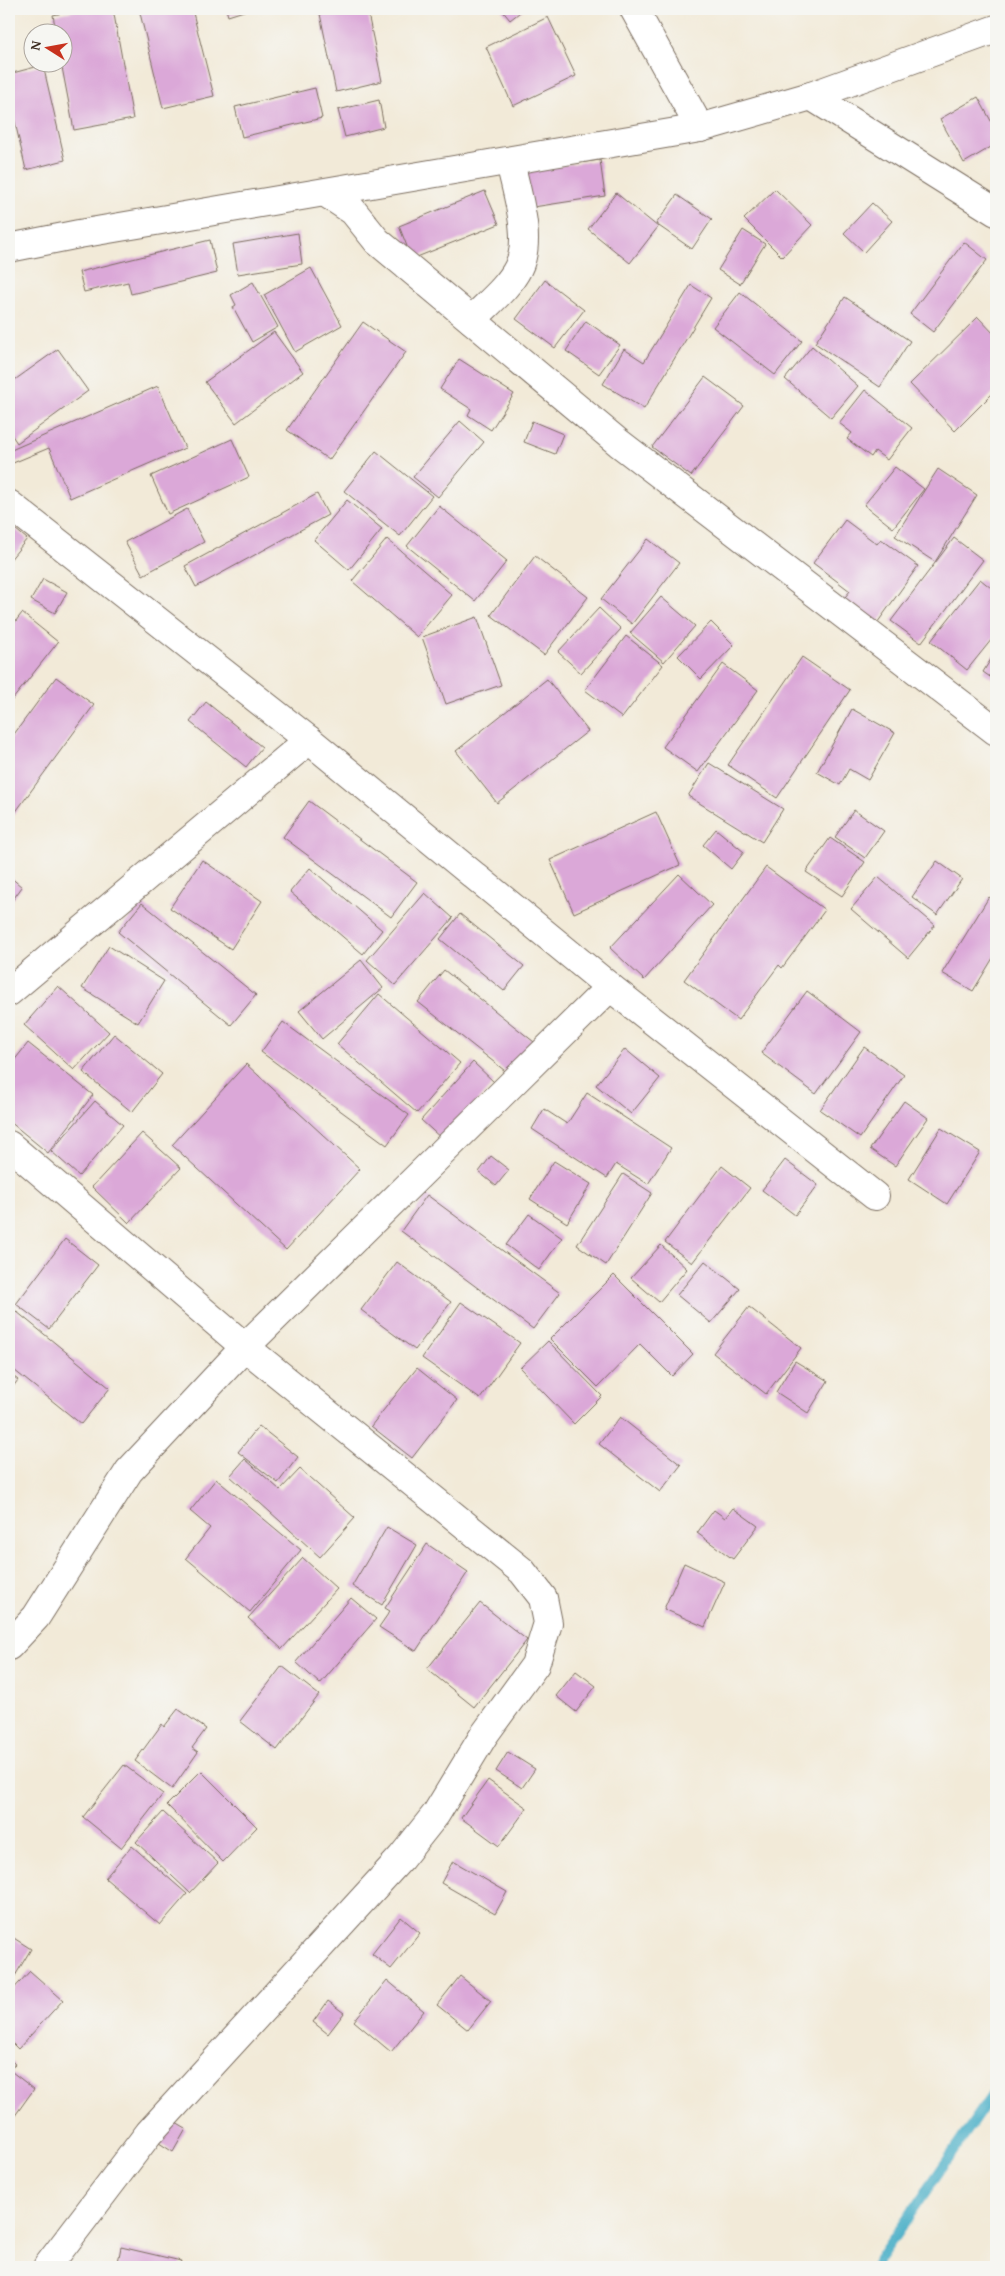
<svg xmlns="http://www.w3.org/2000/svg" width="1005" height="2276" font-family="'Gentium Book Plus',serif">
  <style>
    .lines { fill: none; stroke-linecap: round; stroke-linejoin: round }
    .stream { stroke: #48afc7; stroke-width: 10 }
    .building { fill: #dba8d8 }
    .minor-casing { stroke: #7b6d5f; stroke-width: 30 }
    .tertiary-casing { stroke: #7b6d5f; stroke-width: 30 }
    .minor { stroke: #fff; stroke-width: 28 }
    .tertiary { stroke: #fff; stroke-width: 28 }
  </style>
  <rect width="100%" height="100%" fill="#f6f6f2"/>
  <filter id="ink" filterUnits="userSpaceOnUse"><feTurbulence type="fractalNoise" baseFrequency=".02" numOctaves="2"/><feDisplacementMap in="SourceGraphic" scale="10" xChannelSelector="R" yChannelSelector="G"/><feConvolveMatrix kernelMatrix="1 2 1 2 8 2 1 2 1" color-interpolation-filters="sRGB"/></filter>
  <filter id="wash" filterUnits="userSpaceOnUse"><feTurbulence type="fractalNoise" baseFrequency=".0096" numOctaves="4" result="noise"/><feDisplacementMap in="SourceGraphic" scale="20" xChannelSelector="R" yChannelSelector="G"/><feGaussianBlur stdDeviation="1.12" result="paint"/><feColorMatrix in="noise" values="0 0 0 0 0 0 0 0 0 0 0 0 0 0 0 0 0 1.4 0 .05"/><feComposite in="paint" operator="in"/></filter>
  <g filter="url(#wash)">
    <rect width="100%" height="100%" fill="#f2ead8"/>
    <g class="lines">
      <polyline class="stream" points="874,2267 996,2089"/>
    </g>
    <g id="blocks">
      <g class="building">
        <polygon points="83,9 113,9 133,119 74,130 61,62 62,32 56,32 53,15"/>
        <polygon points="139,9 192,9 214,96 163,108"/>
        <polygon points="226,9 250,9 228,16"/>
        <polygon points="319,9 367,9 382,81 336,92"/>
        <polygon points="501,9 524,9 510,20"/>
        <polygon points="548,17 576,76 513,106 486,47"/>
        <polygon points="43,65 65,160 26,170 9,96 9,74"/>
        <polygon points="315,88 322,118 242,137 235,107"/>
        <polygon points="978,97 996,130 996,144 964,163 940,119"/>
        <polygon points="379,100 384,127 345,137 338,110"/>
        <polygon points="9,155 13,170 9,171"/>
        <polygon points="600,160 605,196 527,208 522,171"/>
        <polygon points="775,189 812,225 782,257 744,219"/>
        <polygon points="485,191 499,224 412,259 399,226"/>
        <polygon points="616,193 658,227 630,263 588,229"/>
        <polygon points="677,195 712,219 692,249 656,224"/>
        <polygon points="872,203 892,221 864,252 844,233"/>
        <polygon points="743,230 765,244 740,284 718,270"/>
        <polygon points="298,233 302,264 238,274 233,244"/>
        <polygon points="210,240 217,273 131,294 128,282 84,292 79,272"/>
        <polygon points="964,242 987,260 933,332 910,314"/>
        <polygon points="311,268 342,325 295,352 264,295"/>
        <polygon points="545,280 584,310 555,348 516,319"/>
        <polygon points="253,282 278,327 252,342 233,307 236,305 231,295"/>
        <polygon points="691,285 711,298 644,409 603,384 624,349 644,362"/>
        <polygon points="740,292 802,341 775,375 713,327"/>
        <polygon points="845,297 910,341 880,387 815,343"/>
        <polygon points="978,317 996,336 996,390 955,431 910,384"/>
        <polygon points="586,321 620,345 599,374 566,351"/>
        <polygon points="363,322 406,352 329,460 287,430"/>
        <polygon points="274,332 303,372 236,423 205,382"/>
        <polygon points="812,346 858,386 831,418 785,379"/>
        <polygon points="58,349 88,391 17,443 9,431 9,384"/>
        <polygon points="459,359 514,394 491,430 468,415 471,409 440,389"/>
        <polygon points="705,377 744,406 691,476 652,447"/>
        <polygon points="158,386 185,448 70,498 49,448 13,463 9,451"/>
        <polygon points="865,390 912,428 887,460 875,451 871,457 847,439 852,433 839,423"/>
        <polygon points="460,421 484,442 438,497 413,477"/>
        <polygon points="532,421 563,434 555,454 524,442"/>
        <polygon points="232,439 249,477 168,514 151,476"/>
        <polygon points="376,451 432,496 400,536 344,491"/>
        <polygon points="895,467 924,489 893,528 864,505"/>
        <polygon points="938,469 977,495 935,562 895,536"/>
        <polygon points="317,494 328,515 196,587 185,566"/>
        <polygon points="347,500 382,529 349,570 314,540"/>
        <polygon points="439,506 507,561 475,601 407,546"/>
        <polygon points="187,509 204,542 143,575 125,542"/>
        <polygon points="845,520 877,544 881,539 918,566 875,626 841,602 850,591 813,563"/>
        <polygon points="9,524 27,539 9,561"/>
        <polygon points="954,538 983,560 921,643 891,621"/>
        <polygon points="387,539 452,595 417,637 352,581"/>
        <polygon points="648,539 679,563 632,624 601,599"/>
        <polygon points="535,556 588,597 544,655 491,615"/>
        <polygon points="43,579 67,592 55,613 31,600"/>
        <polygon points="980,579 996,592 996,634 967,670 931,641"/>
        <polygon points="661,597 695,626 664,662 630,633"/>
        <polygon points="599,608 621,629 581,673 558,652"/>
        <polygon points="22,613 58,642 9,704 9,630"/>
        <polygon points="477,617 501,685 446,704 422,637"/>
        <polygon points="711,622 734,645 701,679 678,656"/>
        <polygon points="626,636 663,665 622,718 585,690"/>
        <polygon points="996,651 996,681 983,672"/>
        <polygon points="802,657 850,690 777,798 728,765"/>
        <polygon points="723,664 758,690 698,772 663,747"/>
        <polygon points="56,677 94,705 9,821 9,741"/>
        <polygon points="547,679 588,731 497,803 456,751"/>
        <polygon points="206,702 262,747 246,767 190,722"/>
        <polygon points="852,709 895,733 868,780 849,769 840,785 817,772"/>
        <polygon points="709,763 783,809 762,842 688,796"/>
        <polygon points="309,801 417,882 391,917 283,837"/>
        <polygon points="854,810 884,831 865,858 835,837"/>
        <polygon points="656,812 680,865 574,913 550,860"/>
        <polygon points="716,829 744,852 731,869 703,845"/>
        <polygon points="830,838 865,862 842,896 806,872"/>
        <polygon points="202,860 262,901 231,949 170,908"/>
        <polygon points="937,861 962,879 937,915 912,897"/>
        <polygon points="766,867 825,910 782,968 779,965 738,1020 684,980"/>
        <polygon points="310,868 382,930 363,954 290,892"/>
        <polygon points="679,874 712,905 644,980 610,948"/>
        <polygon points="9,876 22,887 9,905"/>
        <polygon points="878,877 935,925 908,958 851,909"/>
        <polygon points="425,893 453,918 395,985 367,960"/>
        <polygon points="989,897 996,902 996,953 973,991 942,973"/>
        <polygon points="142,903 256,995 231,1025 118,932"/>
        <polygon points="460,914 524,966 504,991 440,939"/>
        <polygon points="109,946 164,981 138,1023 82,988"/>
        <polygon points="361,960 383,988 322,1039 299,1011"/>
        <polygon points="444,970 539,1046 514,1078 418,1002"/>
        <polygon points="58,986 109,1032 74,1070 24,1025"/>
        <polygon points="807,991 861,1032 816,1094 761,1053"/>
        <polygon points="379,994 460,1063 417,1113 337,1044"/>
        <polygon points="283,1022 409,1115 387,1145 261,1052"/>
        <polygon points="114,1034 162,1074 132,1112 83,1072"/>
        <polygon points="28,1043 93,1095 48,1153 9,1121 9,1067"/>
        <polygon points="864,1047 904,1075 860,1138 820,1110"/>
        <polygon points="625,1049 660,1078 631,1114 596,1085"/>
        <polygon points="473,1062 494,1082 443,1140 421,1120"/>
        <polygon points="246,1064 360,1169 286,1250 172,1145"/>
        <polygon points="587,1093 671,1148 648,1184 616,1164 607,1178 532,1129 544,1109 567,1124"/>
        <polygon points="95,1101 123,1125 79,1176 51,1151"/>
        <polygon points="904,1101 928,1118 895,1166 870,1149"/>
        <polygon points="941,1128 980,1152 947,1204 909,1179"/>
        <polygon points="142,1133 181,1168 129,1223 92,1187"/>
        <polygon points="491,1156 509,1170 496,1186 479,1172"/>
        <polygon points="785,1160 818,1185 795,1215 762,1190"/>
        <polygon points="554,1161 591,1184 567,1223 530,1199"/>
        <polygon points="722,1166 750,1188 692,1263 665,1242"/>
        <polygon points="623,1174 652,1193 606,1265 577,1245"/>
        <polygon points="427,1195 560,1293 533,1329 401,1231"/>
        <polygon points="529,1214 562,1238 539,1270 506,1245"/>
        <polygon points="65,1239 98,1265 49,1329 16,1304"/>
        <polygon points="661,1245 687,1269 659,1302 631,1278"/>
        <polygon points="705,1261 740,1289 711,1323 677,1295"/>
        <polygon points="397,1262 451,1302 415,1350 361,1310"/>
        <polygon points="614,1275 693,1354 672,1376 640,1344 598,1387 550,1339"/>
        <polygon points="461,1302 520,1343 480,1399 422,1358"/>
        <polygon points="11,1307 110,1388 81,1424 9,1366 9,1310"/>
        <polygon points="749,1307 801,1348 766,1394 713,1353"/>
        <polygon points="548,1341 602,1396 574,1424 520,1368"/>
        <polygon points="795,1361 828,1381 808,1413 776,1392"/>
        <polygon points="417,1368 457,1400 412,1458 371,1426"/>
        <polygon points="9,1373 18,1380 9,1392"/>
        <polygon points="620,1417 681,1465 660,1492 599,1444"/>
        <polygon points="259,1426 298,1457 278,1483 238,1452"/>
        <polygon points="245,1459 280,1490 300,1469 355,1518 320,1557 230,1476"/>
        <polygon points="216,1479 301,1550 250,1612 186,1558 210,1528 190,1511"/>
        <polygon points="733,1508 758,1526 733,1559 697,1533 714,1510 725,1518"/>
        <polygon points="387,1527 417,1545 382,1605 352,1586"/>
        <polygon points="427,1544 468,1572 416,1651 379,1627 390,1611 385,1608"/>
        <polygon points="303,1558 337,1589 282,1649 248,1618"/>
        <polygon points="684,1563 725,1582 705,1627 664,1609"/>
        <polygon points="351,1598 376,1619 320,1684 296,1662"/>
        <polygon points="480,1603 527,1640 474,1707 427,1669"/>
        <polygon points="282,1666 319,1695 277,1750 240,1721"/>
        <polygon points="576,1671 596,1686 576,1712 556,1696"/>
        <polygon points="178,1709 206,1729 192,1748 198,1752 172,1789 135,1761 162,1724 164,1727"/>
        <polygon points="508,1752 535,1769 522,1788 496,1771"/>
        <polygon points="124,1765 163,1794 121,1848 83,1817"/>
        <polygon points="201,1771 257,1827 223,1862 167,1805"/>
        <polygon points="488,1780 527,1808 499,1846 461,1818"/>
        <polygon points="163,1812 218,1863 190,1893 136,1842"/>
        <polygon points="132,1846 187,1894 160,1925 105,1878"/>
        <polygon points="453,1861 507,1892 495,1914 441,1883"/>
        <polygon points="401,1917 420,1933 391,1969 372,1954"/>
        <polygon points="9,1935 31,1949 9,1986"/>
        <polygon points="30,1971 63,2000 18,2049 9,2040 9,1994"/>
        <polygon points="460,1976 491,2001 468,2030 437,2005"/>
        <polygon points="387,1980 424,2011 391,2052 354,2021"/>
        <polygon points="328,2001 344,2013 328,2034 313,2022"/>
        <polygon points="9,2059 15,2064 9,2071"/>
        <polygon points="12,2072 34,2089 9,2124 9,2076"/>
        <polygon points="169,2119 186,2129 173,2152 156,2141"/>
        <polygon points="121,2247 181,2261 179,2267 117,2267"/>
      </g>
    </g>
  </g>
  <g filter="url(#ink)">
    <use href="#blocks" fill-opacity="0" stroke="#7b6d5f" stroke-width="1"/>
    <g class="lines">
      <g class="minor-casing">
        <g id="minor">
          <polyline points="634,9 700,128"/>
          <polyline points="811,96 996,212"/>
          <polyline points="326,193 353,211 377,241 619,443 996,731"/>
          <path d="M472 320C487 304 508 288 518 268 533 239 516 192 510 161"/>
          <polyline points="9,504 309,740 610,987 875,1196"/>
          <polyline points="9,992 309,740"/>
          <polyline points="9,1145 245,1347 522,1571 543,1598 548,1623 535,1665 484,1735 436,1814 401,1858 149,2133 47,2267"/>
          <polyline points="9,1646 36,1617 129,1471 245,1347 610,987"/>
        </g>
      </g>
      <g class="tertiary-casing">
        <polyline id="tertiary" points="9,248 79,234 700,128 811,96 996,29"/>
      </g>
      <use href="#minor" class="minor"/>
      <use href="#tertiary" class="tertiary"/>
    </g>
  </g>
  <rect width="1005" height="2276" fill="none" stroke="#f6f6f2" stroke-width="30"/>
  <g transform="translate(48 48) rotate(281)"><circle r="24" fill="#f6f6f2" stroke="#aba49d"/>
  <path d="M0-4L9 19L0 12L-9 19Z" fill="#c8321e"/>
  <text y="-8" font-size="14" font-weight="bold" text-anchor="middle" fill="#3b2a1e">N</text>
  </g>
</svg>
